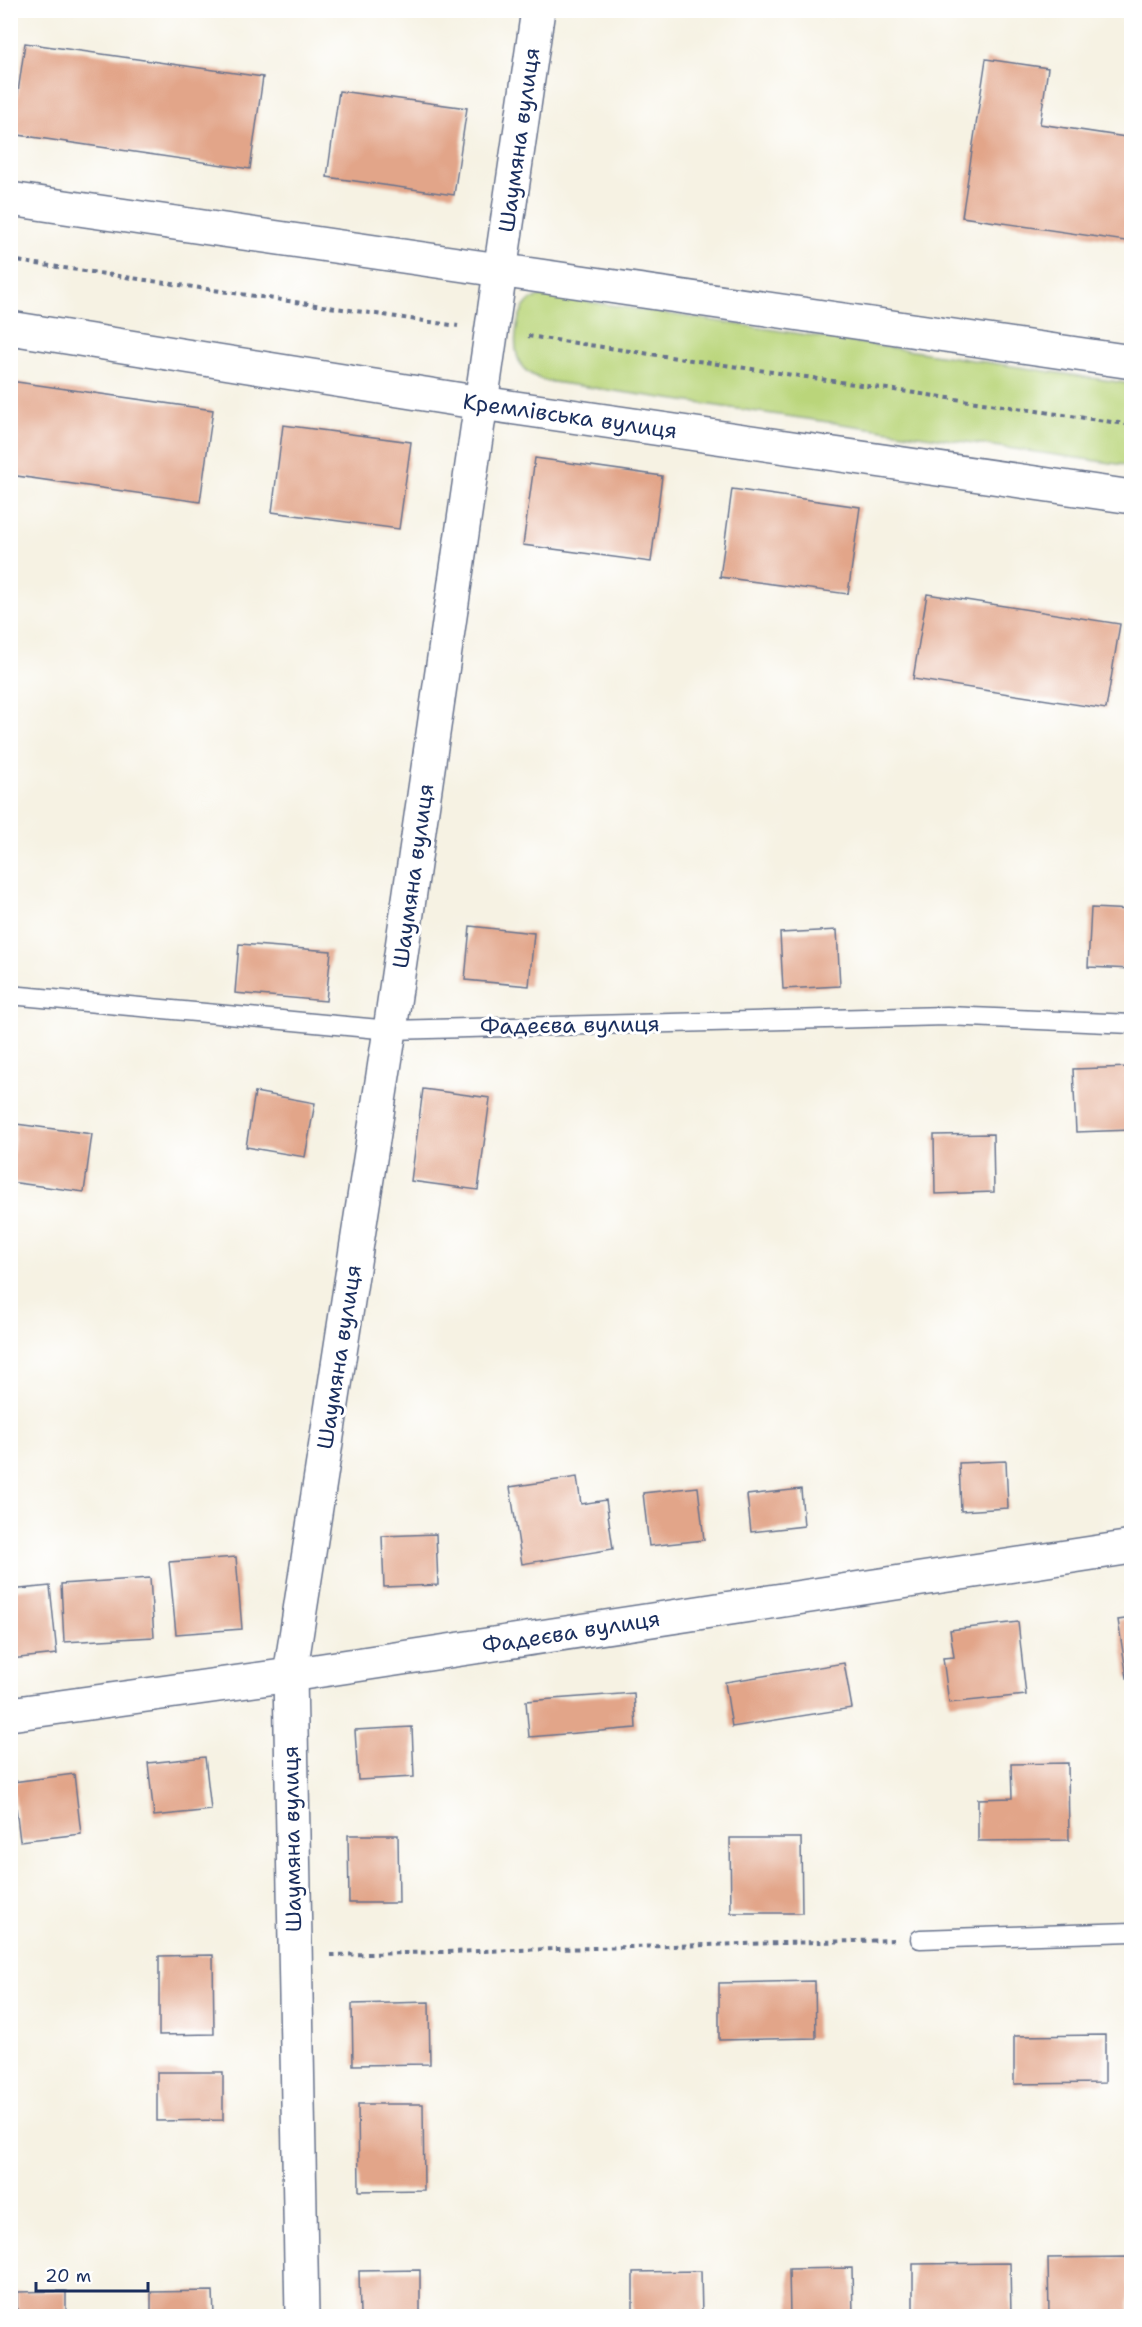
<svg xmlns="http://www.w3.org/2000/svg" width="1142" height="2327" font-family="'Shantell Sans',sans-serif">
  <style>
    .green { fill: #bad57a; stroke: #6a826c; stroke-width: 1.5 }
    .building { fill: #e2a589 }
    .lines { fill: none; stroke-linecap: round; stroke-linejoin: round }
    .lane-casing { stroke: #68738d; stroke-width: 21 }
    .street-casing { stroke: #68738d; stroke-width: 36 }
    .secondary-casing { stroke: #68738d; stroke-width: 36 }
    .path { stroke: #68738d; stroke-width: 4; stroke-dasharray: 4.5 4.5; stroke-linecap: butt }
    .lane { stroke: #fff; stroke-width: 18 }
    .street { stroke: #fff; stroke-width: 33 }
    .secondary { stroke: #fff; stroke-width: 33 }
    .labels { text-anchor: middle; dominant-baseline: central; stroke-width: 6; stroke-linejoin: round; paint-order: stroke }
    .street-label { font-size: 22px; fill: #1b2f5e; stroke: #fff }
  </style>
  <rect width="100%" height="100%" fill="#fff"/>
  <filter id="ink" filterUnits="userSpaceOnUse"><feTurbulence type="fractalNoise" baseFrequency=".0167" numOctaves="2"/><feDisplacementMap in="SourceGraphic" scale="12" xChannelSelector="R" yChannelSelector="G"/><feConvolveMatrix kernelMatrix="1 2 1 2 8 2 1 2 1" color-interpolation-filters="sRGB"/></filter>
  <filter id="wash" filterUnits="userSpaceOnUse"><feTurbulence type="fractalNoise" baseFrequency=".008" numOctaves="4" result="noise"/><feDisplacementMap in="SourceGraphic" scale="24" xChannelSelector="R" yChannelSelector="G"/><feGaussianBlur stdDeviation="1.35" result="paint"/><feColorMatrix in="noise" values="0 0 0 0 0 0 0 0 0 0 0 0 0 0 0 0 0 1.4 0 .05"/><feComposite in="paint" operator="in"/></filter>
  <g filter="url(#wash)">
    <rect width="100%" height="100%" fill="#f6f2e3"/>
    <path class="green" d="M551 296 1131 384V466L546 381C537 378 527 374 522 366 511 351 515 315 528 302 535 296 543 297 551 296Z"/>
    <g id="blocks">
      <g class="building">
        <polygon points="25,43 263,77 250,169 12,134"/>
        <polygon points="986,59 1048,68 1040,124 1132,138 1132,242 962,217"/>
        <polygon points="339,91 467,108 454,195 327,177"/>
        <polygon points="10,381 213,410 200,502 10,475"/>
        <polygon points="283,425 411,442 399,529 272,512"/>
        <polygon points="535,458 662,476 651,562 523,545"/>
        <polygon points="732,489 860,507 848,594 720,577"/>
        <polygon points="927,594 1120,624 1106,709 913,679"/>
        <polygon points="1091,908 1132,910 1132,969 1088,967"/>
        <polygon points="470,926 534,933 529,986 465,980"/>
        <polygon points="837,930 840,986 783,989 780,933"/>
        <polygon points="239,944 331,951 326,1001 235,993"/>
        <polygon points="1132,1067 1132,1130 1076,1132 1073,1069"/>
        <polygon points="423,1089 490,1098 478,1190 411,1181"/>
        <polygon points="255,1092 315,1103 305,1157 246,1147"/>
        <polygon points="16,1124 92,1134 84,1192 10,1182"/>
        <polygon points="993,1134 994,1192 935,1194 934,1135"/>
        <polygon points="1006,1461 1008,1508 961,1511 959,1463"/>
        <polygon points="577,1477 581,1504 606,1500 613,1549 522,1564 510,1487"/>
        <polygon points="698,1487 704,1540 649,1546 643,1493"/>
        <polygon points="801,1489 804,1526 751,1532 747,1495"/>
        <polygon points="436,1534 438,1585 384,1587 382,1536"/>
        <polygon points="236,1557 242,1629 176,1634 169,1562"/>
        <polygon points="150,1578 154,1637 64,1642 61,1584"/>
        <polygon points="50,1586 57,1654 10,1659 10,1590"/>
        <polygon points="1132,1618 1132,1677 1127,1678 1118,1620"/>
        <polygon points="1018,1622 1026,1695 949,1703 943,1658 954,1657 950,1630"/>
        <polygon points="844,1663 852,1708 732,1727 725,1682"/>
        <polygon points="634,1693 636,1728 529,1737 526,1701"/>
        <polygon points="412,1727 414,1777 358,1780 355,1730"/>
        <polygon points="205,1757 211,1810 154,1816 148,1763"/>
        <polygon points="1068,1763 1069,1840 978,1841 978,1799 1012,1798 1011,1764"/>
        <polygon points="74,1774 81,1834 20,1841 13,1782"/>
        <polygon points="348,1835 398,1835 399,1903 349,1903"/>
        <polygon points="730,1838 801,1838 802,1913 731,1913"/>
        <polygon points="213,1955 214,2034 159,2035 159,1956"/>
        <polygon points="815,1981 816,2038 719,2040 719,1983"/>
        <polygon points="429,2002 430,2064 353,2065 352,2004"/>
        <polygon points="1105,2035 1105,2083 1014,2084 1014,2036"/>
        <polygon points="157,2072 223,2072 223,2120 157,2121"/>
        <polygon points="358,2104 423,2104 424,2190 359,2191"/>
        <polygon points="1128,2257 1129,2316 1049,2316 1048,2258"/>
        <polygon points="1010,2263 1011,2316 913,2316 913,2264"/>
        <polygon points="852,2268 853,2316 790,2316 789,2269"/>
        <polygon points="420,2270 420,2316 360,2316 359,2271"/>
        <polygon points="701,2271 702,2316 633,2316 633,2272"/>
        <polygon points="66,2291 66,2316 17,2316 17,2292"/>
        <polygon points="213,2291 214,2316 151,2316 151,2292"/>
      </g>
    </g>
  </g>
  <g filter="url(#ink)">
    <use href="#blocks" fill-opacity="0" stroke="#68738d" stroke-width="1.5"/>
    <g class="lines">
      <g class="lane-casing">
        <g id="lane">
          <polyline points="10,995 390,1030 947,1016 1132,1024"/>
          <polyline points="920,1939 1132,1932"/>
        </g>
      </g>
      <g class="street-casing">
        <g id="street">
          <polyline points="10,1714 290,1675 1132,1547"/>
          <polyline points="302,2316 290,1675 390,1030 538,10"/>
        </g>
      </g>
      <g class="secondary-casing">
        <g id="secondary">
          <polyline points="10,199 1132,362"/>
          <polyline points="10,328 481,403 1132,497"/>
        </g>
      </g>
      <g class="path">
        <polyline points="10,260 458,326"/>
        <polyline points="528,336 1132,425"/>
        <polyline points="331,1955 894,1940"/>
      </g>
      <use href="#lane" class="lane"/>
      <use href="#street" class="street"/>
      <use href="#secondary" class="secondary"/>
    </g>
  </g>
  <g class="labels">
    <g class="street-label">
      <text transform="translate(519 140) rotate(-82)">Шаумяна вулиця</text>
      <text transform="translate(570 416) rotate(8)">Кремлівська вулиця</text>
      <text transform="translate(413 876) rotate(-82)">Шаумяна вулиця</text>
      <text transform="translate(570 1025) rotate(-1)">Фадеєва вулиця</text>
      <text transform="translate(339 1357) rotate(-81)">Шаумяна вулиця</text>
      <text transform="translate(571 1632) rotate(-9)">Фадеєва вулиця</text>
      <text transform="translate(292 1839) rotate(-91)">Шаумяна вулиця</text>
    </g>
  </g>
  <rect width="1142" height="2327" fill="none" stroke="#fff" stroke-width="36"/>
  <path d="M36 2282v9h112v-9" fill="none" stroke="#1b2f5e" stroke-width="3"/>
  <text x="45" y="2282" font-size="18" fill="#1b2f5e" stroke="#ffffff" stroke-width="4.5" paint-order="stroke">20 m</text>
</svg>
